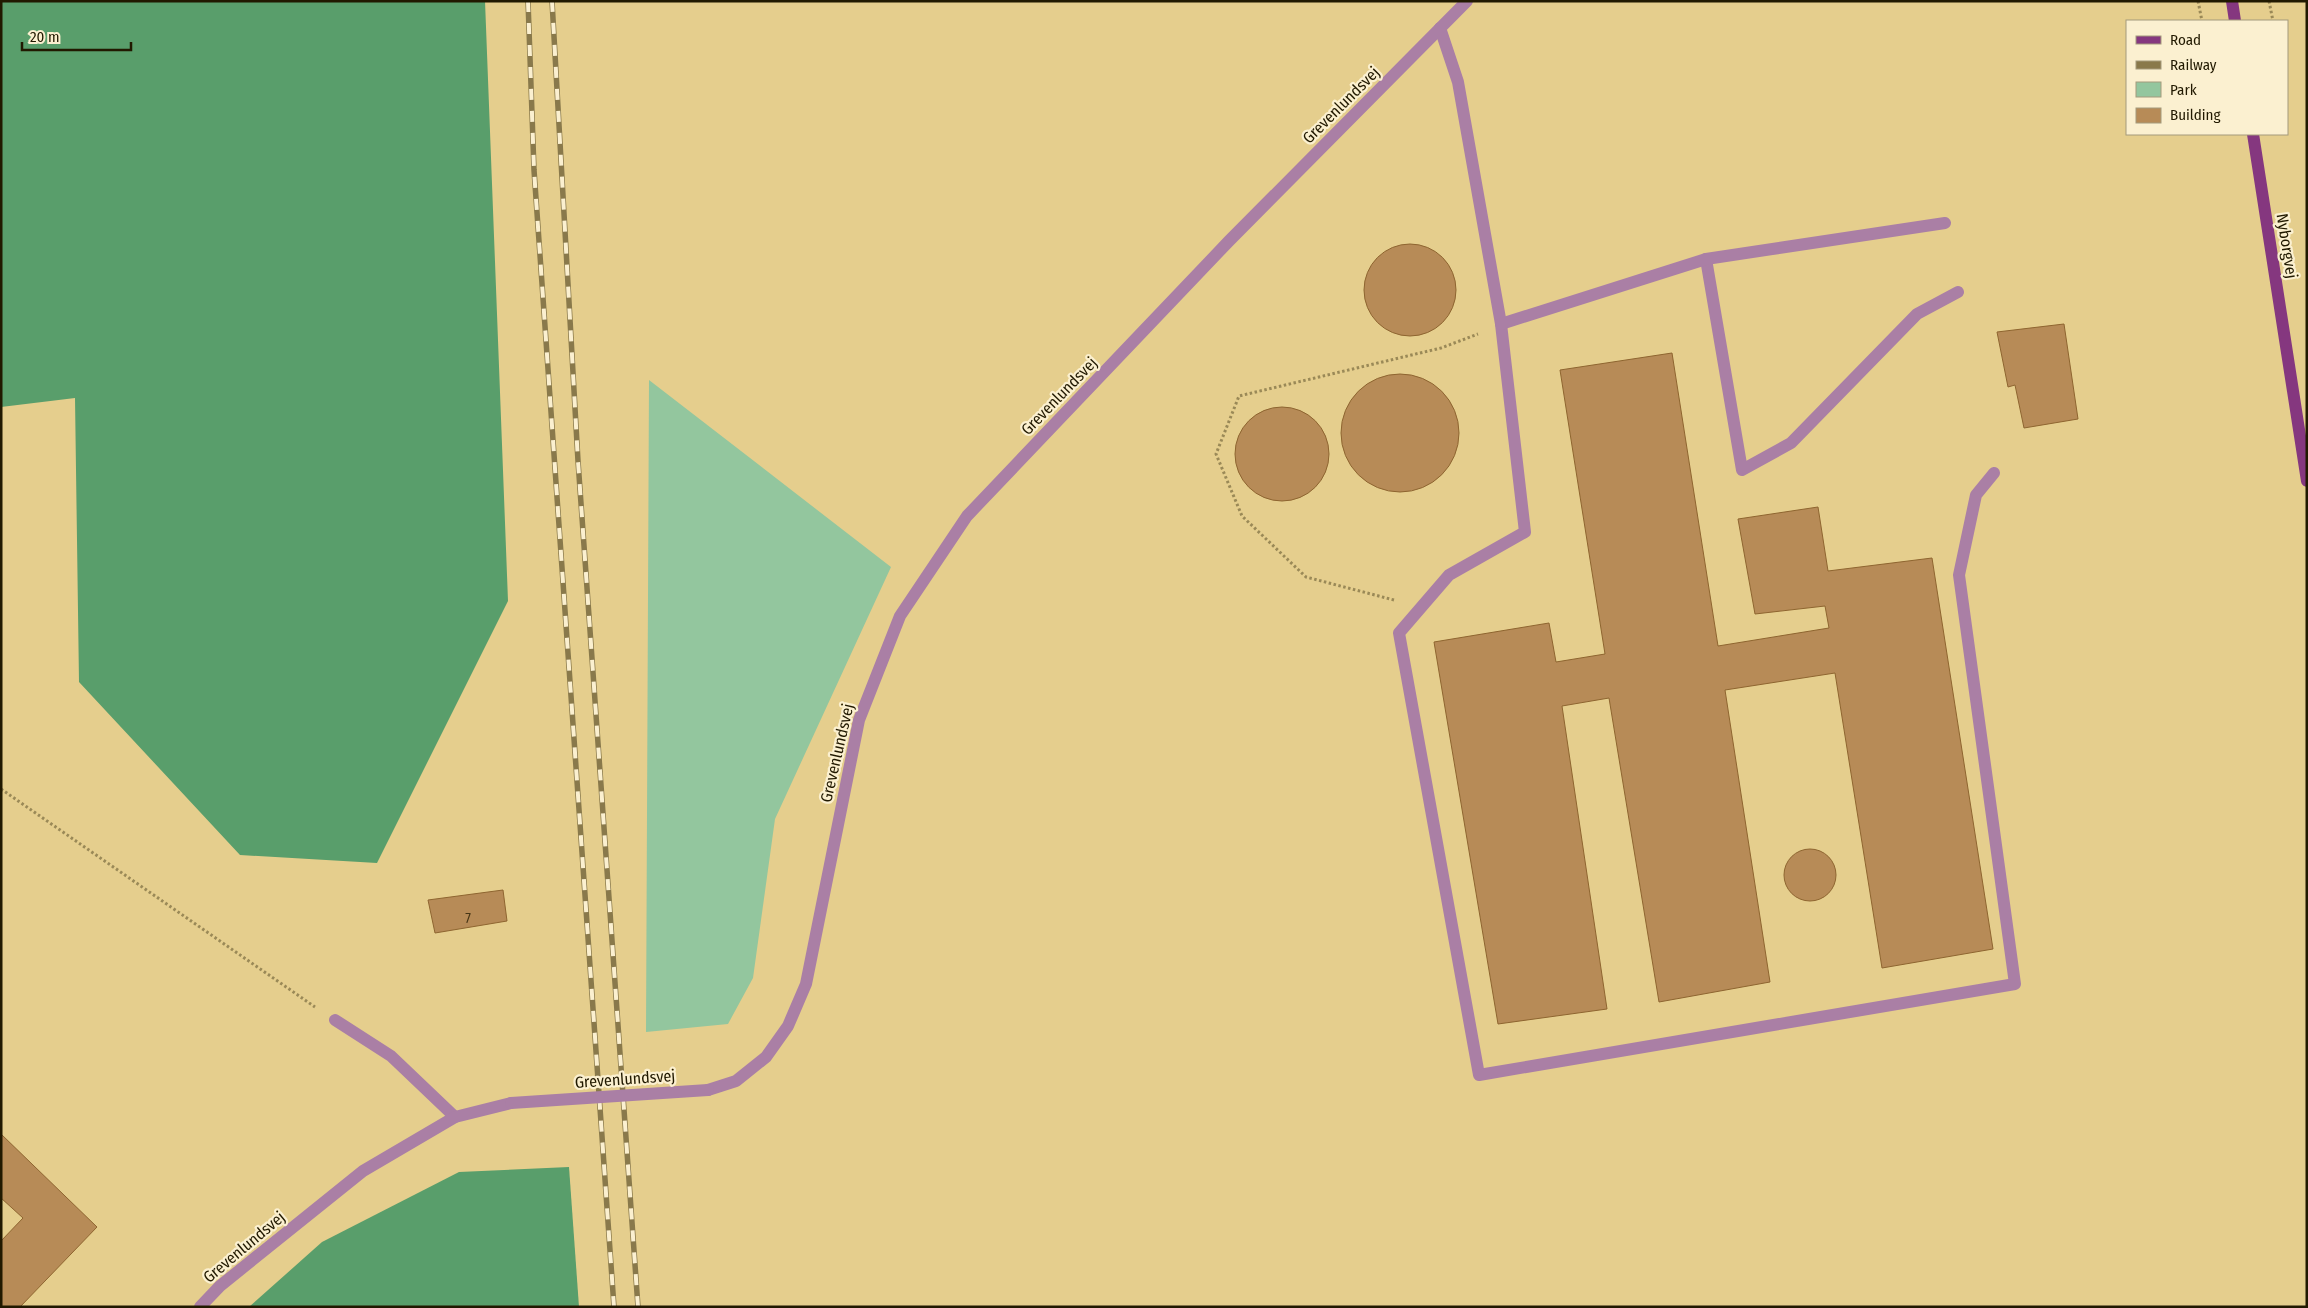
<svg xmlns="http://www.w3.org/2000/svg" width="2308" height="1308" font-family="'Fira Sans Condensed',sans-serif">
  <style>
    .green { fill: #93c69e }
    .forest { fill: #599e6b }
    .building { fill: #b78b57; stroke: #8e6530 }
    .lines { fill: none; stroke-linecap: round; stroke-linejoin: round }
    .path { stroke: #9a8957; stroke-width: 3; stroke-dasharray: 2.5 2.5; stroke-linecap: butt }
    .minor { stroke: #aa7fa5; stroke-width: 12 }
    .major { stroke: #85377f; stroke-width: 12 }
    .rail-casing { stroke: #89794b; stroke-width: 5.5 }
    .rail { stroke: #fbf0d0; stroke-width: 4; stroke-dasharray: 11; stroke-linecap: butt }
    .minor-bridge { stroke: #aa7fa5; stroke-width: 12 }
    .labels { text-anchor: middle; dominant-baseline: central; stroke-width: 4.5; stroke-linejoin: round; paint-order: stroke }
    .number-label { font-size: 14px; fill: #463616 }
    .street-label { font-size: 16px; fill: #211900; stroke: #fbf0d0 }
  </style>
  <rect width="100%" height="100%" fill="#e5ce8d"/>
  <polygon class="green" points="649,380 891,567 775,819 753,978 728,1024 646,1032"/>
  <g class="forest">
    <polygon points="1,1 485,1 508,601 377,863 240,855 79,682 75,398 1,407"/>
    <polygon points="569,1167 579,1307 249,1307 322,1242 459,1172"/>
  </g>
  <g class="building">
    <circle cx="1410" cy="290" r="46"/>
    <polygon points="2064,324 2078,419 2024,428 2015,385 2008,387 1997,332"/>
    <polygon points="1672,353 1718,646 1829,628 1825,606 1755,614 1738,519 1818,507 1828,571 1932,558 1993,949 1882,968 1835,673 1725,690 1770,982 1659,1002 1609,698 1562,706 1607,1009 1498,1024 1434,642 1549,623 1556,662 1605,654 1560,370"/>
    <circle cx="1400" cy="433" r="59"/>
    <circle cx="1282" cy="454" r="47"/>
    <circle cx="1810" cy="875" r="26"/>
    <polygon points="503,890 507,921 435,933 428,900"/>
    <polygon points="1,1134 97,1227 20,1307 1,1307 1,1241 23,1218 1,1198"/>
  </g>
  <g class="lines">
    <g class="path">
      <polyline points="2198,1 2202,21"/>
      <polyline points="2269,1 2273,21"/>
      <polyline points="1394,600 1306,577 1242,516 1216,454 1239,396 1441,348 1478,334"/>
      <polyline points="1,789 315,1007"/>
    </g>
    <g class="minor">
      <polyline points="1440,28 1458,82 1501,324 1525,532 1449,575 1399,633 1479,1075 2015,984 1959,575 1976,495 1994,473"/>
      <polyline points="1706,259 1742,470 1791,443 1917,314 1958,292"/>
      <polyline points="1501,324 1706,259 1945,223"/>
      <polyline points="335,1020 391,1056 455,1117"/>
      <polyline points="708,1090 736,1081 766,1057 788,1026 806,984 859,720 900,616 967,516 1229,241 1467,1"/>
      <polyline points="200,1307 220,1286 363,1171 455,1117 511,1103"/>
    </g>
    <g class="major">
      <polyline points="2232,1 2235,21"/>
      <polyline points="2253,134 2307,481"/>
    </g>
    <g class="rail-casing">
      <g id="rail">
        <polyline points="528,1 534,170 614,1307"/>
        <polyline points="552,1 578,461 638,1307"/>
      </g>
    </g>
    <use href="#rail" class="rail"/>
    <polyline class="minor-bridge" points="511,1103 708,1090"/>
  </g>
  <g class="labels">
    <g class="number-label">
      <text x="468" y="918">7</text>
    </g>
    <g class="street-label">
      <text transform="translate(1341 105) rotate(-45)">Grevenlundsvej</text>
      <text transform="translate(2287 246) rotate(81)">Nyborgvej</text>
      <text transform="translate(1059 396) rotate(-46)">Grevenlundsvej</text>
      <text transform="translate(837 753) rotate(-77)">Grevenlundsvej</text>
      <text transform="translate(625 1079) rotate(-4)">Grevenlundsvej</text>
      <text transform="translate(244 1247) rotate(-40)">Grevenlundsvej</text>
    </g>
  </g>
  <rect width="2308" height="1308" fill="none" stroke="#211900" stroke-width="5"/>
  <rect x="2126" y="20" width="162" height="115" fill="#fbf0d0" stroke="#a49a7d"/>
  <rect x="2136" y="36" width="25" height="8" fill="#85377f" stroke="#a49a7d"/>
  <text x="2170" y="45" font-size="15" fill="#211900">Road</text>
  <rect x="2136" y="61" width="25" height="8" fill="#89794b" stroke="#a49a7d"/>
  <text x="2170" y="70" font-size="15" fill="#211900">Railway</text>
  <rect x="2136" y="82" width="25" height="15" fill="#93c69e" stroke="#a49a7d"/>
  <text x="2170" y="95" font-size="15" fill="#211900">Park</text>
  <rect x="2136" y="108" width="25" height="15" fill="#b78b57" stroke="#a49a7d"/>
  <text x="2170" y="120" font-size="15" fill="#211900">Building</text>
  <path d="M22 42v8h109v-8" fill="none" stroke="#211900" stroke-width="2.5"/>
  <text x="30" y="42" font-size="15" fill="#211900" stroke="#fbf0d0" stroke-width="4" paint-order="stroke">20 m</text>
</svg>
